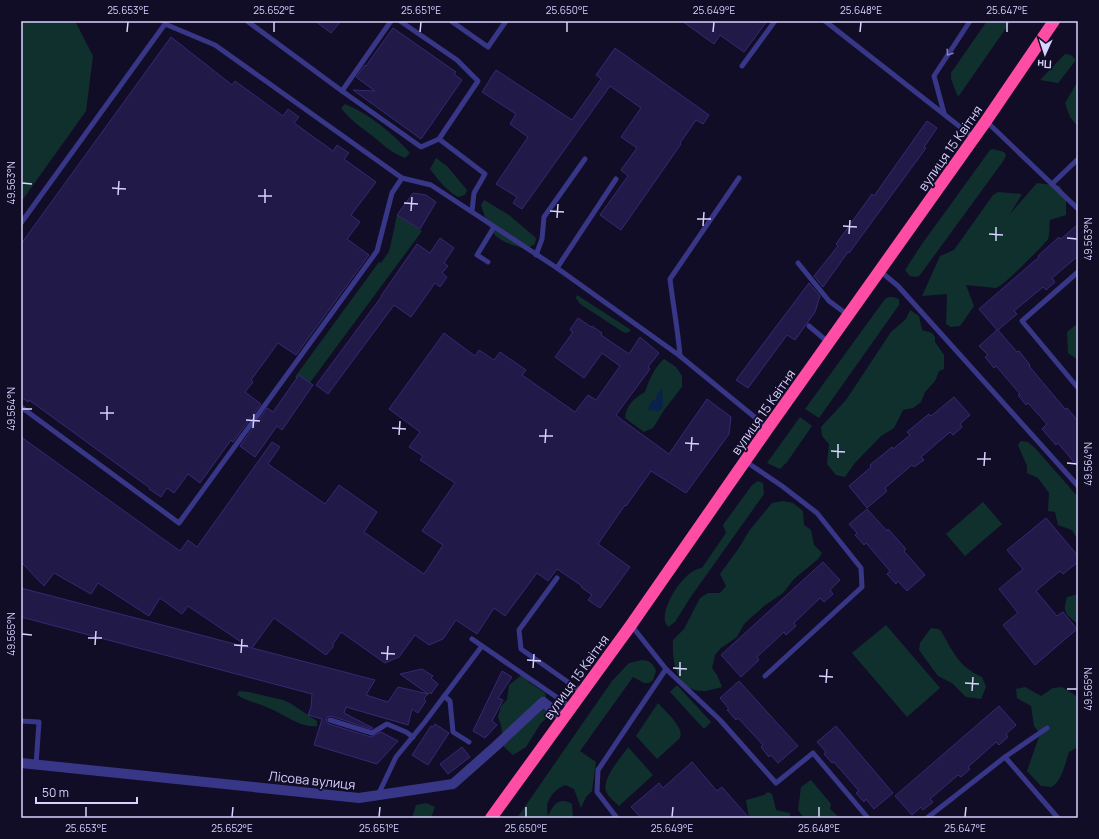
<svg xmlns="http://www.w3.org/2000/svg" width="1099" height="839" font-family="Manrope,sans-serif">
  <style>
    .green { fill: #10302e }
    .water { fill: #092249 }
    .building { fill: #211948; stroke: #372975 }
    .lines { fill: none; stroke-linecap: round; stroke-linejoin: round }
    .lane { stroke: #383687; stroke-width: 5 }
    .street { stroke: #383687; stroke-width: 10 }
    .highway { stroke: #ff4da6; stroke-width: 12 }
    .oneway { stroke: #807cbd }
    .ticks { fill: none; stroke: #d7d2ff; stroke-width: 1.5 }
    .labels { text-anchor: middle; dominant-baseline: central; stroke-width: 3.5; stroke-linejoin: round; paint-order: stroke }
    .street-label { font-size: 13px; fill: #d7d2ff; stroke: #110d26 }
    .neatline { fill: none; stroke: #d7d2ff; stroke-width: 1.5 }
    .ticks-label { font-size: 10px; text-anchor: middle; fill: #d7d2ff }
  </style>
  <rect width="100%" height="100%" fill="#110d26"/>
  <g class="green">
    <polygon points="21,21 75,21 93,56 86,111 21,202"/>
    <polygon points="987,21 1011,21 958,97 951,79 951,73"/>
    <polygon points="1065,54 1071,55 1076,60 1058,83 1040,80"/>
    <polygon points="1078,81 1078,127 1070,117 1065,103"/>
    <path d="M345 104C370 114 392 133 410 153L405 158C390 152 386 147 374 137 362 128 350 120 341 108Z"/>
    <polygon points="993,149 1004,152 1006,155 1004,160 920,275 917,277 910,276 905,270 922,244 990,150"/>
    <path d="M436 158 447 166 467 190 465 195 458 197C446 190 438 180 430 169Z"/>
    <path d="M1037 183 1060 186 1066 199V215L1050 220C1049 225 1050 234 1048 239 1044 245 1003 286 996 288L966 285 974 306 960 326 951 327 946 324 947 294 922 296 940 256 954 250 993 195 998 192 1022 194 1010 214Z"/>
    <path d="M484 200 509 215 536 238 535 244 526 249C494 240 491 236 481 205Z"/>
    <polygon points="397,215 422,231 309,384 307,385 295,377 379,262 381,263 388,253 390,248"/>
    <polygon points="577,295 631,330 627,333 623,332 580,304 576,298"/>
    <polygon points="889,297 893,297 899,299 899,305 819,418 805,409 885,299"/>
    <polygon points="910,310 919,316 922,330 932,333 935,337 935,342 944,355 944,369 939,371 935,381 925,392 921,402 913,408 903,410 894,428 881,436 854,464 845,477 836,475 827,464 829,444 822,436 821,427 846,400 891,332 906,319"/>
    <polygon points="1078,323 1078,360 1068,353 1067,332"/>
    <path d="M664 359 676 367 682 376V387L664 410 653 428 644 432 625 418C626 406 634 398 645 392 649 380 654 368 664 359Z"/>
    <polygon points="800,417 812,426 787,462 780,469 767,463"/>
    <polygon points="1021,441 1028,442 1035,448 1078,497 1078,540 1072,530 1058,525 1055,512 1048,511 1049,493 1038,478 1027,473 1027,466 1018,445"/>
    <path d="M758 481 763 483 764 494 690 598 675 622 668 627C667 625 665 623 665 621 662 605 685 569 702 568L726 533 723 525 752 485Z"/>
    <path d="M783 501 793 503 803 511 804 525 811 530 814 545 822 553 818 559 794 579 783 593 764 606 744 624 737 637 721 648 715 655 712 668 717 675 722 687C717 688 711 690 706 691 676 693 672 663 673 640L684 629 700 598 708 593H720L726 586 720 574 739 548 749 531 772 503Z"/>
    <polygon points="983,502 1002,524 965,556 946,534"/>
    <path d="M1078 594V624C1066 614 1062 613 1067 597Z"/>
    <polygon points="886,625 940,688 907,717 852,653"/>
    <path d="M931 628 938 629 941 631C954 653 958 666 982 677L986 687 981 699 966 697 952 683 938 676 919 650 920 643Z"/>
    <path d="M642 660C650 661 653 663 656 671L653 680 649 683H644L633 677 580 751 596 762 592 791 586 797 581 808 574 789 565 785C552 791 544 802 548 816 553 806 558 796 572 804L573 818H517L612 681 629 663Z"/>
    <polygon points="524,673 529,682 545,693 550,715 541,723 526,747 513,755 504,747 501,725 498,717 501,706 507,700 509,685"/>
    <polygon points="677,685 711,722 704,729 670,692"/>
    <path d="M1025 687 1041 696 1053 688 1062 687 1078 697V747L1069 752C1066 761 1061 784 1051 787 1048 787 1043 786 1041 786L1027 771 1040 734 1034 726 1031 706 1017 698 1016 689Z"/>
    <path d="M239 691 249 692 283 700 290 703 317 721V726C300 728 284 714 269 708 258 703 246 701 237 695Z"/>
    <path d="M658 703C665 711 685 728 680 738L657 759 636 736Z"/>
    <path d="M628 747 653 775 619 806C615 802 608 797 606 791 602 778 621 758 628 747Z"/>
    <polygon points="811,780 831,804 830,809 840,818 804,818 798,810 801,787"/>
    <polygon points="768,792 772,794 776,810 790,813 790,818 749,818 746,800 764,795"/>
    <polygon points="426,803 435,807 432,815 429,818 412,818 416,805"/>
  </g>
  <polygon class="water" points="662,389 663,401 662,409 658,411 648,410 650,403 653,400 656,400 657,394"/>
  <g class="building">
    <polygon points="315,21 341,21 331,33"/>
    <polygon points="682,21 767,21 744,52 720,35 714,44"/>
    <polygon points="393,28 456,72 454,74 462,80 421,139 353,90 375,91 356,77 365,65 366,66"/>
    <polygon points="171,37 232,85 235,81 283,116 288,109 299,117 294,123 333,151 337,145 349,153 344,159 376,182 351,215 360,222 347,239 369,255 296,355 278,343 251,380 253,382 245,392 261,404 233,442 231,440 200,483 188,474 174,493 167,488 161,497 149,489 150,488 29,400 28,402 21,397 21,244"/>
    <polygon points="615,48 709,115 703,124 696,120 680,143 681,144 621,230 600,215 628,176 621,170 637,148 621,137 641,108 610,86 522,209 513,203 517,197 496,184 528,137 510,124 516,114 482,92 496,70 572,120 601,79 596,75"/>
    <polygon points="927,121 937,128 924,147 926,148 849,253 848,252 823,287 814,276 838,246 836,244 872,194 874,196"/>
    <polygon points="413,193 426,195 436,202 420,229 397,215"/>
    <polygon points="1078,224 1078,256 1052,278 1055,282 1046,290 1043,287 1014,311 1017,314 998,330 1017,352 1019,351 1030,365 1029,366 1065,409 1067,408 1078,421 1078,467 1058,443 1056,445 1042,429 1047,424 1028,403 1026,405 1018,395 1020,394 996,366 994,368 985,357 988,355 979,346 997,330 979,309 1039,257 1038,256 1059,237 1061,239"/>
    <polygon points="440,238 454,248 444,263 448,266 442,273 447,277 440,287 435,283 411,317 394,305 328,394 316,385 382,296 381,296 417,244 430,253"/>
    <polygon points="809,283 820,296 815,312 795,340 787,335 748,388 736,380"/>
    <polygon points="578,318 591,327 592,326 602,333 601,335 629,354 640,337 659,353 648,367 650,369 616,415 622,420 669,454 707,399 731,417 729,434 686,493 651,471 626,506 625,505 598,544 630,567 600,608 588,600 592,595 581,587 582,586 557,569 548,581 537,573 505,616 494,608 477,634 456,620 443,639 429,645 415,635 399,657 385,663 341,632 333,644 333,647 326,655 274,618 252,648 375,680 366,695 388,702 398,687 428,694 424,698 426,701 418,713 412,709 408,725 346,707 344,713 373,728 371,729 331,716 327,717 326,721 329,724 371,737 381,732 398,741 377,764 314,745 322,719 308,715 311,707 312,694 21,617 21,588 250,648 188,606 182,614 160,598 149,616 98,583 91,594 54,573 44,586 21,562 21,437 180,551 188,540 197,547 272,442 280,447 268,464 325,504 339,485 377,512 364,532 424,574 443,545 422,531 455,483 420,460 423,456 409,447 420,432 389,409 444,333 475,356 479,350 494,360 500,352 526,370 522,375 575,412 588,395 596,400 620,366 602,353 584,378 555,357 573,332 570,330"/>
    <polygon points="299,375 313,385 282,430 277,426 255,457 240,446 267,408 273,412"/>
    <polygon points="954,397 970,415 960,424 962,427 953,435 950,432 921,457 924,460 914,467 912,465 885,488 887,491 867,508 849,486 871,467 870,465 892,447 893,449 910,435 907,432 929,414 931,416"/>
    <polygon points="867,509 887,531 888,529 906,549 904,551 925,575 907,591 898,581 896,584 887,574 890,571 866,543 864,545 855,535 857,533 849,524"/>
    <polygon points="1046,518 1078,556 1078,562 1063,574 1060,571 1036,591 1057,616 1063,612 1077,629 1035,665 1003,625 1018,613 999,589 1023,569 1007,550"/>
    <polygon points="823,562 840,580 830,590 833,594 824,602 820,598 794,623 796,626 786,635 784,632 757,657 759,660 741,677 721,655"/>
    <polygon points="422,669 433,676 431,678 438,684 431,694 430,692 428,694 400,674"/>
    <polygon points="502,671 512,677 498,698 503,700 492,721 497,725 485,738 473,731"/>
    <polygon points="739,681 798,746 778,763 771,755 769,757 761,747 763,745 738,718 736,720 727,710 729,709 720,698"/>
    <polygon points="999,706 1016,725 1006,734 1008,737 999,745 996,742 968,767 970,769 961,777 958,775 930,799 933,802 923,810 921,807 912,815 895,796"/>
    <polygon points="435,724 449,733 428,765 412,755 431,726 433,727"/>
    <polygon points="836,726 893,793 874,809 866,799 864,802 856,793 859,791 834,762 832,763 824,754 826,752 817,742"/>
    <polygon points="462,747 470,757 448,774 440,764"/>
    <polygon points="692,762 717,791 722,787 749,818 641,818 631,807 659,783 663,788"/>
  </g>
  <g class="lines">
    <g class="lane">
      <polyline points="247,21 342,91"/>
      <polyline points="391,21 342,91 421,147 439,139 478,81 457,60 400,21"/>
      <polyline points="451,21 488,47 506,21"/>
      <polyline points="825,21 973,137"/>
      <polyline points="742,66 775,21"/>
      <polyline points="944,113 934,76 970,21"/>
      <polyline points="986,121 1078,209"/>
      <polyline points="439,139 485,174 474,193 472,211"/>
      <polyline points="1052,184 1078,159"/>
      <polyline points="21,223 165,24 215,45 402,178 431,185 557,268 680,356 768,428"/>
      <polyline points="536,255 542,239 544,217 585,159"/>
      <polyline points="488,262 477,255 494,227"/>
      <polyline points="798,263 829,301 848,315"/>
      <polyline points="557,268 616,179"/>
      <polyline points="880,271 898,286 1078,486"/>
      <polyline points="1078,272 1022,321 1078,388"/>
      <polyline points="809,326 828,342"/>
      <path d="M680 356C678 330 673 305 670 279L739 178"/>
      <polyline points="21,407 179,523 377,251 392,193 402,178"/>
      <polyline points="745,461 782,486 817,513 861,568 862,587 765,676"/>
      <polyline points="557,578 519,630 521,649 582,692"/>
      <polyline points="631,625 666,669 720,720 776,783 813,753 868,818"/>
      <polyline points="472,639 571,707"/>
      <polyline points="444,696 450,701 453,732 469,742"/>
      <polyline points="330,720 372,733 387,724 406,732 413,737"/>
      <polyline points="21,721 39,722 36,765"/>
      <polyline points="1005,757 1058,818"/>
      <polyline points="378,795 396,757 424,723 482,646"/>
      <polyline points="617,818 597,792 598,770 666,669"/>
      <polyline points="927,818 1005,757 1047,728"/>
    </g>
    <polyline class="street" points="21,763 359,798 453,784 497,745 543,702 564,718"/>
    <polyline class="highway" points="491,818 631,625 768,428 986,121 1054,21"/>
  </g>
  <defs><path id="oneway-chevron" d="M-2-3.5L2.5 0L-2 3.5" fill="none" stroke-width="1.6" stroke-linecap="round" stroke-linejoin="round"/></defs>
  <use class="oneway" href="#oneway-chevron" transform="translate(949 53) rotate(124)"/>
  <path class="ticks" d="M127 32 128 22M274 32V22M420 32 421 22M567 32V22M713 32 714 22M860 32 861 22M1007 32V22M22 183 32 184M112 188 126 189M118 195 119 181M258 196H272M265 203V189M404 203 418 204M411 211 412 197M550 211 564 212M557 218 558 204M697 219H711M703 226 704 212M843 226 857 227M849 234 850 220M989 234 1003 235M1067 238 1077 239M996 241V227M22 409H32M100 413H114M107 420V406M246 420 260 421M253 428 254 414M392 428 406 429M399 435 400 421M539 436H553M545 443 546 429M685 443 699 444M691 451 692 437M831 451 845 452M838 458V444M977 459H991M1067 463 1077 464M984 466 985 452M22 634 32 635M88 638H102M95 645 96 631M234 645 248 646M241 653 242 639M381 653 395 654M387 660 388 646M527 660 541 661M533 668 534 654M673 668 687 669M680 676V662M819 676 833 677M826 683 827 669M965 683 979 684M1067 689H1077M972 691 973 677M86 817V807M232 817 233 807M379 817 380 807M526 817V807M672 817 673 807M819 817V807M965 817 966 807"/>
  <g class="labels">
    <g class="street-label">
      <text transform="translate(950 148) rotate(-55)">вулиця 15 Квітня</text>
      <text transform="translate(763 412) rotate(-55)">вулиця 15 Квітня</text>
      <text transform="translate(576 677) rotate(-54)">вулиця 15 Квітня</text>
      <text transform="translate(312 780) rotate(6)">Лісова вулиця</text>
    </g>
  </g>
  <rect width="1099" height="839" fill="none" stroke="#110d26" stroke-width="44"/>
  <g transform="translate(1045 54) rotate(183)" stroke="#110d26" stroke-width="3" paint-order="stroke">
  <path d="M0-3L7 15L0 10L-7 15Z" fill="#d7d2ff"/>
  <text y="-6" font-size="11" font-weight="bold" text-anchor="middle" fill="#d7d2ff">Пн</text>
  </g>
  <path d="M36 797v6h101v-6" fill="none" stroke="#d7d2ff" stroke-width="2"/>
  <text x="42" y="797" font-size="12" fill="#d7d2ff" stroke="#110d26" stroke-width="3" paint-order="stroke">50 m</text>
  <rect x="22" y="22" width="1055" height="795" class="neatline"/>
  <g class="ticks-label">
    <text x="128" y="14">25.653°E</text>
    <text x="274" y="14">25.652°E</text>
    <text x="421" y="14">25.651°E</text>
    <text x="567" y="14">25.650°E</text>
    <text x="714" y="14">25.649°E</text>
    <text x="861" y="14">25.648°E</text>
    <text x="1007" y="14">25.647°E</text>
    <text transform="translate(11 183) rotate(-90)" y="4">49.563°N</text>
    <text transform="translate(1088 239) rotate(-90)" y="4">49.563°N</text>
    <text transform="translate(11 409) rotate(-90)" y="4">49.564°N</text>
    <text transform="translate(1088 464) rotate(-90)" y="4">49.564°N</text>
    <text transform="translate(11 634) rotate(-90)" y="4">49.565°N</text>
    <text transform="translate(1088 689) rotate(-90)" y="4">49.565°N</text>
    <text x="86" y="832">25.653°E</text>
    <text x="232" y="832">25.652°E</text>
    <text x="379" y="832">25.651°E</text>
    <text x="526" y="832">25.650°E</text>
    <text x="672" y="832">25.649°E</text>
    <text x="819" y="832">25.648°E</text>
    <text x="965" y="832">25.647°E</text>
  </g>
</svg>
